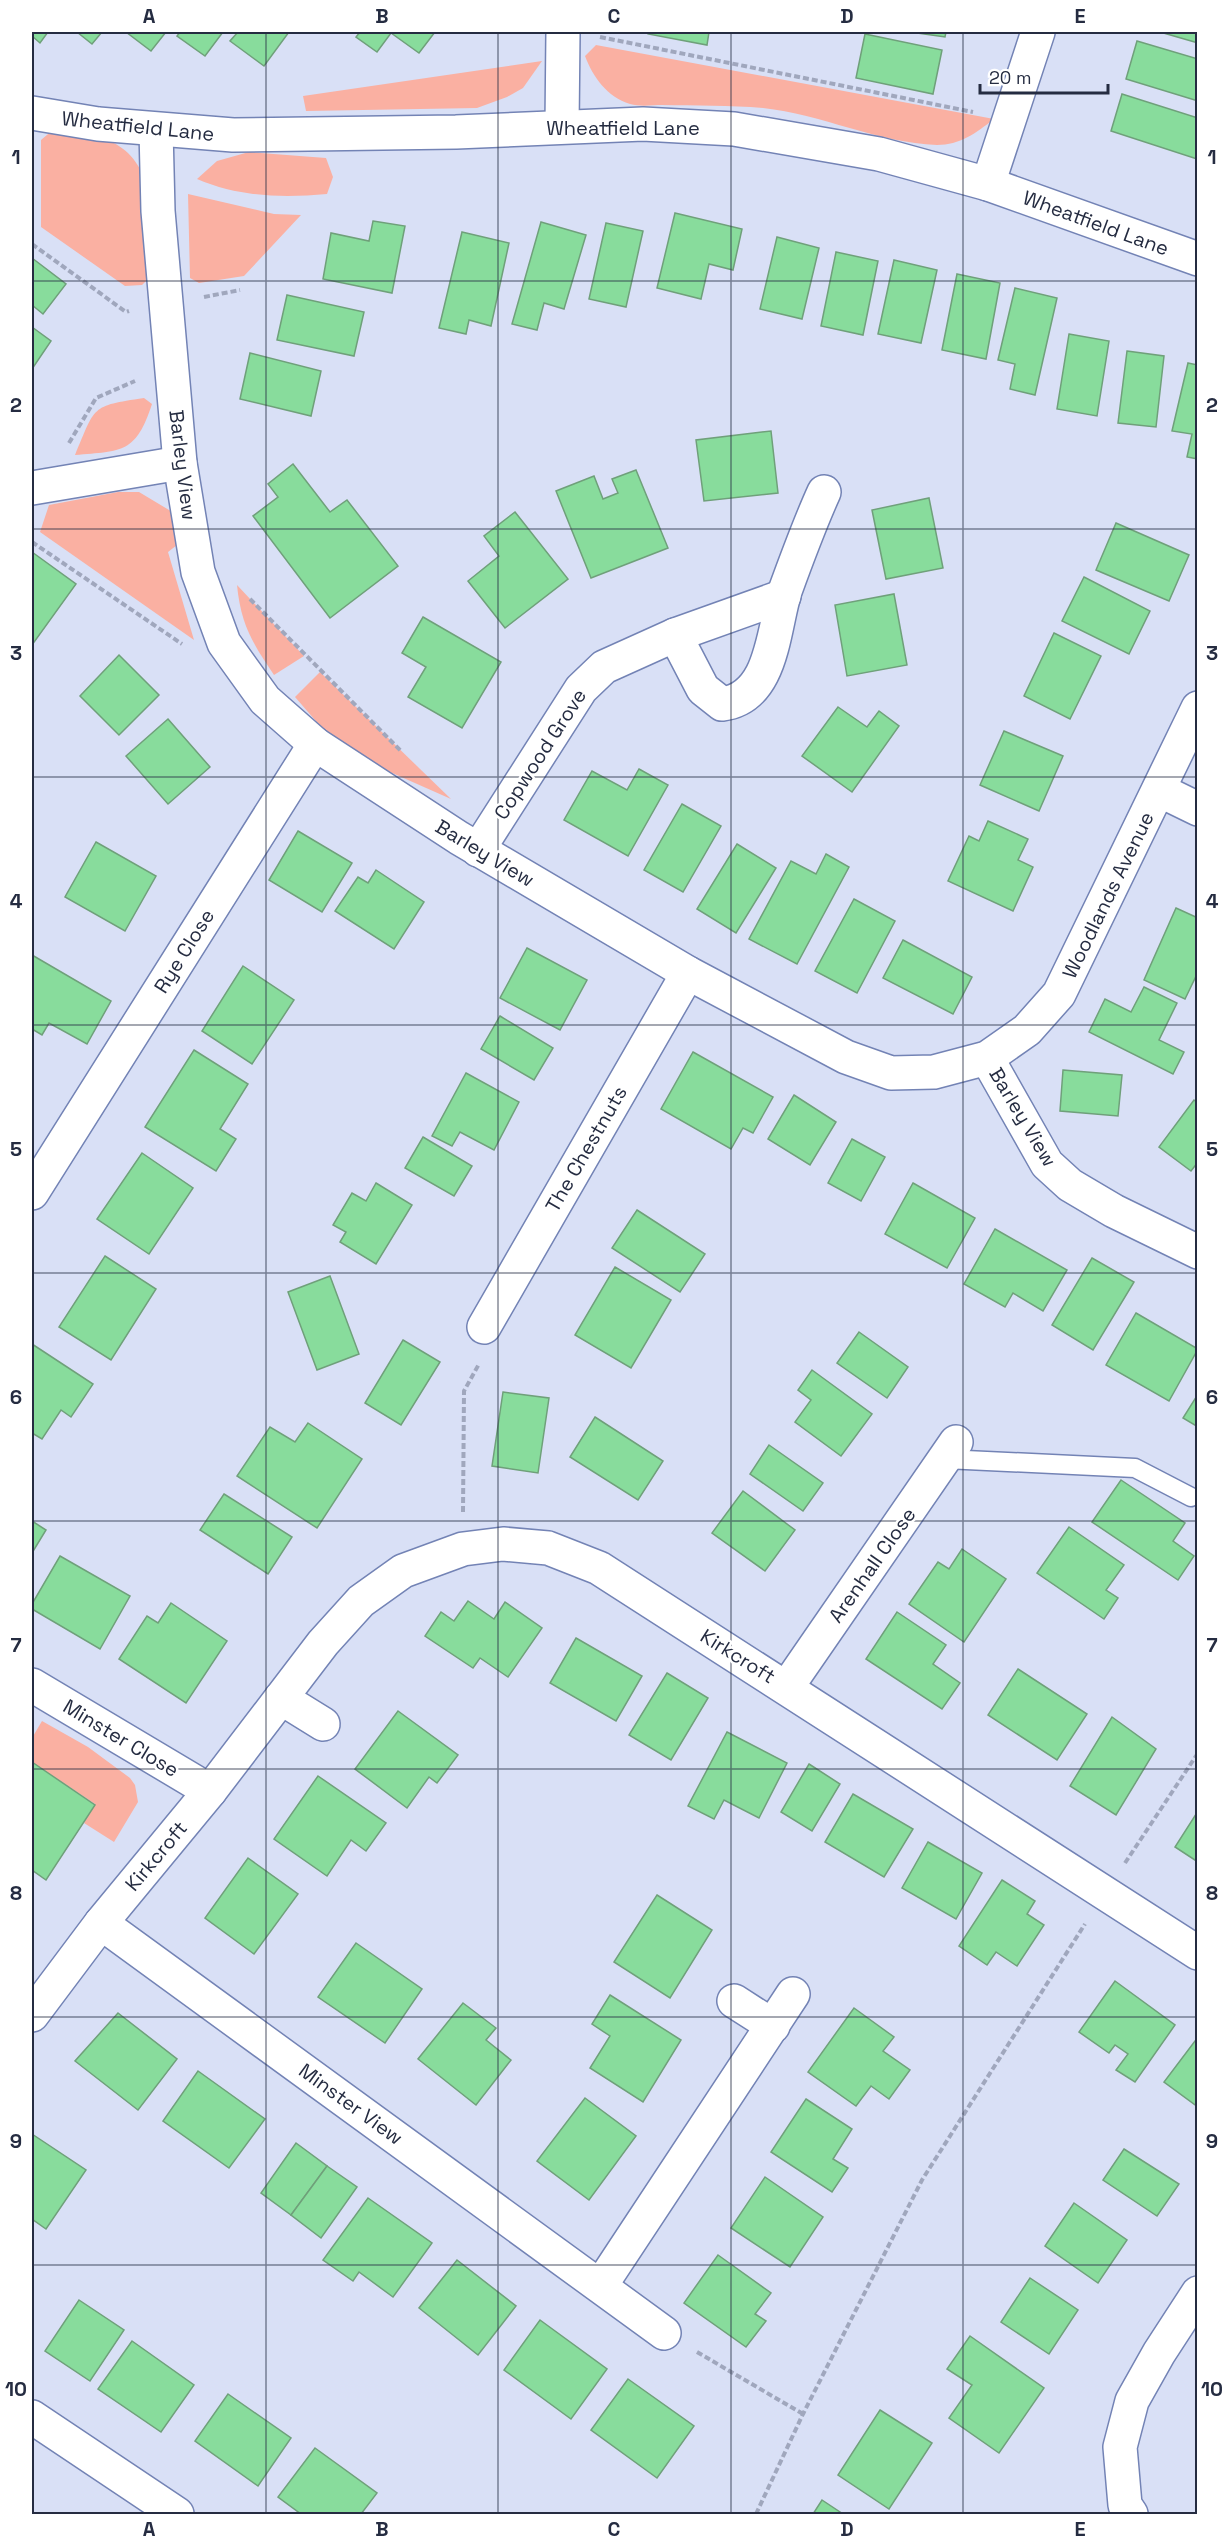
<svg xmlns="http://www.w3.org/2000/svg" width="1229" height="2546" font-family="'Space Grotesk',sans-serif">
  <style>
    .green { fill: #fab0a2 }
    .building { fill: #88dc9c; stroke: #6fa07a; stroke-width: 1.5 }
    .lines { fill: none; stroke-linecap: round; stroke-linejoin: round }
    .lane-casing { stroke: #7383b5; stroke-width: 21 }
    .street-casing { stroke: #7383b5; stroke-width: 36 }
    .path { stroke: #a0a7bd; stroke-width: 4; stroke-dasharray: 6 3; stroke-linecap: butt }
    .lane { stroke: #fff; stroke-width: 18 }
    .street { stroke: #fff; stroke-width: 33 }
    .grid { fill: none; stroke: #252c41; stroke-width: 1.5; stroke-opacity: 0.55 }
    .labels { text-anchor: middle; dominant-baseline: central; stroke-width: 5; stroke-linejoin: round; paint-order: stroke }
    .street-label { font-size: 20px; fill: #252c41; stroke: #fff }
    .neatline { fill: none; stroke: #252c41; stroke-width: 2 }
    .grid-label { font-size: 20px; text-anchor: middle; font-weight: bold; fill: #252c41 }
  </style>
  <rect width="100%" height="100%" fill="#d9e0f6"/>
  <g class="green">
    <path d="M596 45 994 119C976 133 960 145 937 145 878 143 821 114 763 108 730 105 695 106 662 105 653 105 640 107 630 104 607 97 593 77 585 56Z"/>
    <polygon points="542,61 523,88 507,97 477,108 306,111 303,96"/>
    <path d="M54 129C70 132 88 133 104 139 161 158 150 226 152 275L142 285 125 286 41 227V140Z"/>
    <path d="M249 152 326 158 333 177 327 194C282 198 239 197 197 179L217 161Z"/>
    <polygon points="188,194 274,214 301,215 244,276 199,283 190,278"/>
    <path d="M144 398 152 404C136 453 123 451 75 455 96 406 90 406 144 398Z"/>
    <polygon points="118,492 139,492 174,513 177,545 168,552 194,640 40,532 49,505"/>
    <path d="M237 585 304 656 274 675C252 642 241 625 237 585Z"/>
    <polygon points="320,672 451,799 390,772 348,746 322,728 295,697"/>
    <polygon points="42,1721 88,1747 130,1778 135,1785 138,1802 114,1842 84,1823 95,1804 32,1762 32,1738"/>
  </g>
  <g class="building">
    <polygon points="32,32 48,32 40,43 32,36"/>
    <polygon points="77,32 102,32 92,44"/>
    <polygon points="126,32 166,32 151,51"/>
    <polygon points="180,32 223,32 205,56 177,36"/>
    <polygon points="238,32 289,32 264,66 230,41"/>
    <polygon points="360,32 435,32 419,53 391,33 377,52 356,37"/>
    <polygon points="648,32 709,32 707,45 648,34"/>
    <polygon points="910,32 946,32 945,37"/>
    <polygon points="1160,32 1198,32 1198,43"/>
    <polygon points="865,34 942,50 933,94 856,78"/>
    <polygon points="1137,41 1198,59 1198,101 1126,79"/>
    <polygon points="1122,94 1198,118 1197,159 1111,131"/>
    <polygon points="675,213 742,229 733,270 709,264 701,299 657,288"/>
    <polygon points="373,221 405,226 392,293 323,279 331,233 369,241"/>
    <polygon points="541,222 586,235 564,309 544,303 537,330 512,324"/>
    <polygon points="606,223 643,231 626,307 589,299"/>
    <polygon points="462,232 509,243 491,326 469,320 466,334 439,328"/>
    <polygon points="777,237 819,248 802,319 760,309"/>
    <polygon points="836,252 878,261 863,335 821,326"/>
    <polygon points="32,258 66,284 43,314 32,305"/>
    <polygon points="894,260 937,270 921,343 878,334"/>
    <polygon points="957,274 1000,283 986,359 942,350"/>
    <polygon points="1015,288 1057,298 1035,395 1010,389 1015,364 998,360"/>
    <polygon points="287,295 364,312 354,356 277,340"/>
    <polygon points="32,327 51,341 32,369"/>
    <polygon points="1069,334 1109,341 1097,416 1057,409"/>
    <polygon points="1127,351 1164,356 1156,427 1118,423"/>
    <polygon points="250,353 321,371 311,416 240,399"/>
    <polygon points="1188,363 1198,365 1198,459 1187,457 1192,434 1172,431"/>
    <polygon points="771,431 778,493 704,501 696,440"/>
    <polygon points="293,464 330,512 347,500 398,566 330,618 253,516 278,497 268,484"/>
    <polygon points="636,470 668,548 591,578 556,491 594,476 603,499 618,493 612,479"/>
    <polygon points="929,498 943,568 886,579 872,510"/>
    <polygon points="515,512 568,579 505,628 468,581 499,556 484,536"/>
    <polygon points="1116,523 1189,555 1169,601 1096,570"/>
    <polygon points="32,552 76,584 32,645"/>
    <polygon points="1084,577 1150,611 1129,654 1062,621"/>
    <polygon points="894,594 907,665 847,676 835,605"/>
    <polygon points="423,617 501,662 462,728 408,697 426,667 402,653"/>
    <polygon points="1054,633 1101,656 1070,719 1024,696"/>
    <polygon points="119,655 159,695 119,735 80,696"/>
    <polygon points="838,707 867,727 879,711 899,726 852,792 802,756"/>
    <polygon points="168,719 210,767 168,804 126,756"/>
    <polygon points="1004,731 1063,756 1039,811 980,785"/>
    <polygon points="639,769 668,785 628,856 564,820 592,771 627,790"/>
    <polygon points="682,804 721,826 683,892 644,870"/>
    <polygon points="988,821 1028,839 1018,860 1033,867 1013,911 948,881 969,836 979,841"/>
    <polygon points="298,831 352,863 322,912 269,880"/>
    <polygon points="96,842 156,876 125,931 65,897"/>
    <polygon points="737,844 776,868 736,933 697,909"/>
    <polygon points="826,854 849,867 797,964 749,939 791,861 816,874"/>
    <polygon points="376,870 424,902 394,949 335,911 358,877 368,883"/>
    <polygon points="854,899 895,921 857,993 815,971"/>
    <polygon points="1176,908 1198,918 1198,972 1185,999 1144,980"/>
    <polygon points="903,940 972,977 953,1014 883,978"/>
    <polygon points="527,948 587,980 560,1030 500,998"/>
    <polygon points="32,955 111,1001 87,1044 49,1023 42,1035 32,1029"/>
    <polygon points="243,966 294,1000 252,1064 202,1031"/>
    <polygon points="1144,987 1177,1003 1159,1040 1184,1052 1173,1074 1089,1032 1105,999 1131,1012"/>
    <polygon points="500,1016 553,1048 534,1080 481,1049"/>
    <polygon points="194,1050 248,1084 220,1129 236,1139 216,1171 145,1127"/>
    <polygon points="693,1052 773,1097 753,1133 743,1128 731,1149 661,1109"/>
    <polygon points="1063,1070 1122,1075 1118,1116 1060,1111"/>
    <polygon points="466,1073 519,1102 494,1150 460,1132 452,1146 432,1136"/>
    <polygon points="794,1095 836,1122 810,1165 768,1139"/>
    <polygon points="1194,1100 1198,1103 1198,1162 1191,1171 1159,1147"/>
    <polygon points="423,1137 472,1166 454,1196 405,1168"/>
    <polygon points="852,1139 885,1157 861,1201 828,1183"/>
    <polygon points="142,1153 193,1188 149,1254 97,1219"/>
    <polygon points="376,1183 412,1205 376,1264 340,1242 346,1232 333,1225 352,1193 366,1201"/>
    <polygon points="913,1183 975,1218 947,1268 885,1234"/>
    <polygon points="637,1210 705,1254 680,1292 612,1248"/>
    <polygon points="995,1229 1067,1270 1043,1311 1013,1293 1005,1307 964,1284"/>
    <polygon points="105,1256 156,1289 111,1360 59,1327"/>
    <polygon points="1092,1258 1134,1282 1093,1350 1052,1325"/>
    <polygon points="615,1267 671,1300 631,1368 575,1335"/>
    <polygon points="330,1276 359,1354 317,1370 288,1292"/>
    <polygon points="1136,1313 1198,1349 1169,1401 1106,1365"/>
    <polygon points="859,1332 908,1367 887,1398 837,1363"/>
    <polygon points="403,1340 440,1362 401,1425 365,1403"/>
    <polygon points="32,1344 93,1384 71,1417 61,1410 42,1439 32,1433"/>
    <polygon points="812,1370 872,1414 841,1456 795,1422 811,1400 798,1390"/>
    <polygon points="503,1392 549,1398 538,1473 492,1466"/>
    <polygon points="1198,1394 1198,1427 1183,1418"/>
    <polygon points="595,1417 663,1461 638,1500 570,1457"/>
    <polygon points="308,1423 362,1459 317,1528 237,1476 270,1427 295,1442"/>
    <polygon points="769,1445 823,1483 803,1511 750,1474"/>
    <polygon points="1121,1480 1185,1523 1173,1541 1194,1556 1178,1580 1092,1522"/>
    <polygon points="743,1491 795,1530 765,1571 712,1533"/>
    <polygon points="224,1494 292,1537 268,1574 200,1530"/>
    <polygon points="32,1521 46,1530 32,1553"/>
    <polygon points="1069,1527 1124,1565 1106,1590 1118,1598 1104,1619 1037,1573"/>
    <polygon points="962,1549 1006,1579 964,1642 909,1604 938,1562 949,1569"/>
    <polygon points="60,1556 130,1596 100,1649 32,1609 32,1604"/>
    <polygon points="468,1601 494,1619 505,1602 542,1628 508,1677 480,1658 473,1668 425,1636 441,1612 454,1621"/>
    <polygon points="171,1603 227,1641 186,1703 119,1659 147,1616 158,1623"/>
    <polygon points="897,1612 946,1645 933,1664 960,1683 942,1709 866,1659"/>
    <polygon points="576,1638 642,1676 616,1721 550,1683"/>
    <polygon points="1018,1669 1087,1714 1057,1760 988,1715"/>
    <polygon points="667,1673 708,1698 671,1760 629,1735"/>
    <polygon points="398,1711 458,1755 437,1783 429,1777 407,1808 355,1769"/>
    <polygon points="1112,1717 1156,1749 1116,1815 1070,1786"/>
    <polygon points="727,1732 787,1763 759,1818 724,1800 714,1819 688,1806"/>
    <polygon points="32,1762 95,1805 46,1880 32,1870"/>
    <polygon points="809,1764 840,1784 812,1831 781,1812"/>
    <polygon points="318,1776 386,1823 366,1851 351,1840 327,1876 274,1839"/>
    <polygon points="853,1794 913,1829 884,1877 825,1842"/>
    <polygon points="1198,1811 1198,1862 1175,1847"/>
    <polygon points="928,1842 982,1873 956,1919 902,1888"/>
    <polygon points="248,1858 298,1894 254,1954 205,1918"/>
    <polygon points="1002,1880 1035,1901 1027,1914 1044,1925 1017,1966 996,1952 987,1965 959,1946"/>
    <polygon points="657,1895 712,1930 670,1998 614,1962"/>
    <polygon points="356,1943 422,1989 385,2043 318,1997"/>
    <polygon points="1115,1981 1175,2025 1135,2082 1116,2070 1128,2054 1115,2045 1109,2053 1079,2032"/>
    <polygon points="610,1995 681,2040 643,2102 590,2068 610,2036 592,2024"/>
    <polygon points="463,2003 496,2028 486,2040 511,2060 476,2105 418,2059"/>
    <polygon points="854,2008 894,2037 883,2051 910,2070 889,2099 871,2086 856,2106 808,2072"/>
    <polygon points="118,2013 177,2059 138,2110 75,2061"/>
    <polygon points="1195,2041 1198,2043 1198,2107 1164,2082"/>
    <polygon points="198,2071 265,2119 229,2168 163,2121"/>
    <polygon points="585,2098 636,2136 589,2200 537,2161"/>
    <polygon points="806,2099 852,2129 833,2159 848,2168 832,2192 771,2152"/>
    <polygon points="32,2134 86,2170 46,2229 32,2219"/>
    <polygon points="296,2143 327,2166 291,2215 261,2193"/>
    <polygon points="1124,2149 1179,2184 1157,2216 1103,2180"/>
    <polygon points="327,2166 357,2187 321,2238 291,2215"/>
    <polygon points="765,2177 823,2217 790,2267 731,2228"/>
    <polygon points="368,2198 432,2243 393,2297 359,2272 353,2281 323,2260"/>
    <polygon points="1074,2203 1127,2240 1098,2283 1045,2246"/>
    <polygon points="718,2255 771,2293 755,2314 766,2321 746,2347 684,2303"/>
    <polygon points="457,2260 516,2306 478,2355 419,2308"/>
    <polygon points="1030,2278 1078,2310 1049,2354 1001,2322"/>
    <polygon points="79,2300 124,2330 90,2381 45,2351"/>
    <polygon points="540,2320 607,2369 571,2419 504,2370"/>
    <polygon points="970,2336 1044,2388 999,2453 949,2418 972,2385 947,2369"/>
    <polygon points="132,2341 194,2385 161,2432 98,2389"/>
    <polygon points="628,2379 694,2426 657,2478 591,2430"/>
    <polygon points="228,2394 291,2438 258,2486 195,2441"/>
    <polygon points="880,2410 932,2443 889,2509 838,2475"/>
    <polygon points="315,2448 377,2493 361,2514 301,2514 278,2497"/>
    <polygon points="822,2500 843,2514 813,2514"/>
  </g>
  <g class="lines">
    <g class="lane-casing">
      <polyline id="lane" points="945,1459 1135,1468 1191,1497"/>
    </g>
    <g class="street-casing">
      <g id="street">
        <polyline points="32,113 98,124 233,135 456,132 643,124 734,129 879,154 988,184 1198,259"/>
        <polyline points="562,126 563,32"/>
        <polyline points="156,130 158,211 180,463 198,572 224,643 265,700 315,744 459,838 688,973 846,1057 891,1073 934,1072 987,1058 1027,1030 1059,994 1198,708"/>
        <polyline points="988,184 1038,32"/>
        <polyline points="32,488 180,463"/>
        <path d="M675 635 703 689 722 704C773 698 773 629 785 591 797 558 809 525 824 492"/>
        <polyline points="1159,790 1198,809"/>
        <polyline points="478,850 581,689 604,667 675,635 784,596"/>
        <polyline points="987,1058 1047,1164 1070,1185 1114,1211 1198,1252"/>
        <polyline points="32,1193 315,744"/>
        <polyline points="484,1327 688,973"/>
        <polyline points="32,1685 210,1791"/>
        <polyline points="787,1687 956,1442"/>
        <polyline points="281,1698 323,1724"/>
        <polyline points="101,1923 664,2333"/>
        <polyline points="734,2001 773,2026"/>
        <polyline points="32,2015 101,1923 210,1791 323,1643 361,1601 403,1571 463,1549 503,1544 548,1548 599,1568 1198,1953"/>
        <polyline points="601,2285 793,1994"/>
        <polyline points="32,2417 177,2514"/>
        <polyline points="1131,2514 1125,2505 1120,2447 1132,2401 1159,2353 1198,2293"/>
      </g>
    </g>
    <g class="path">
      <polyline points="600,37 973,112"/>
      <polyline points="32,244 126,312 129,311"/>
      <polyline points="204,297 240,290"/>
      <polyline points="69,443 96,398 135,381"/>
      <polyline points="32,542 182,644"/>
      <polyline points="250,599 401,751"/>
      <polyline points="463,1512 464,1391 479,1364"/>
      <polyline points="1125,1863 1198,1753"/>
      <polyline points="697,2352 803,2414"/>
      <polyline points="756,2514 803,2414 922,2180 1085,1924"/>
    </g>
    <use href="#lane" class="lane"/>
    <use href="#street" class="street"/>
  </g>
  <path class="grid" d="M266 32V2514M498 32V2514M731 32V2514M963 32V2514M32 281H1198M32 529H1198M32 777H1198M32 1025H1198M32 1273H1198M32 1521H1198M32 1769H1198M32 2017H1198M32 2265H1198"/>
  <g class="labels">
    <g class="street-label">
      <text transform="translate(138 126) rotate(6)">Wheatfield Lane</text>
      <text x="623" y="128">Wheatfield Lane</text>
      <text transform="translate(1096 223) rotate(20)">Wheatfield Lane</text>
      <text transform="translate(183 465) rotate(83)">Barley View</text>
      <text transform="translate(540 754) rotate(-57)">Copwood Grove</text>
      <text transform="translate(485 853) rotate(31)">Barley View</text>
      <text transform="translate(1108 895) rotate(-64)">Woodlands Avenue</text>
      <text transform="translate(184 951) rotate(-58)">Rye Close</text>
      <text transform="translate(1023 1117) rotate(59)">Barley View</text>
      <text transform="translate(586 1149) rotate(-60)">The Chestnuts</text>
      <text transform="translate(872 1565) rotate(-55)">Arenhall Close</text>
      <text transform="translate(738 1656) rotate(32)">Kirkcroft</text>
      <text transform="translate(121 1738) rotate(31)">Minster Close</text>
      <text transform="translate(156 1856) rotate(-50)">Kirkcroft</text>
      <text transform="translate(351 2104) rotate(36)">Minster View</text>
    </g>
  </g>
  <rect width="1229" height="2546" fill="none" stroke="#ffffff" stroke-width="66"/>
  <path d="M980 84v9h128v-9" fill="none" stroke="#252c41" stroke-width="3"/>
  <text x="989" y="84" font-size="18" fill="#252c41" stroke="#ffffff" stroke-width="4.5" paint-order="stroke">20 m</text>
  <rect x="33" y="33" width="1163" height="2480" class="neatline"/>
  <g class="grid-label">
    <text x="149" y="23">A</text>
    <text x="382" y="23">B</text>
    <text x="614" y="23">C</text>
    <text x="847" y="23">D</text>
    <text x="1080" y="23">E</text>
    <text x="16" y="164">1</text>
    <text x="1212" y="164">1</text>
    <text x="16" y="412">2</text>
    <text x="1212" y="412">2</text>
    <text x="16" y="660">3</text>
    <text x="1212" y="660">3</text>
    <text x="16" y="908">4</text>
    <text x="1212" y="908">4</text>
    <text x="16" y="1156">5</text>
    <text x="1212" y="1156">5</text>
    <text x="16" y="1404">6</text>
    <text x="1212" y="1404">6</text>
    <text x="16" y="1652">7</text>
    <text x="1212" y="1652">7</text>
    <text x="16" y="1900">8</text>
    <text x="1212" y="1900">8</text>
    <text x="16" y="2148">9</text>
    <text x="1212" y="2148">9</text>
    <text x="16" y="2396">10</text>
    <text x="1212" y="2396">10</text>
    <text x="149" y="2536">A</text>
    <text x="382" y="2536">B</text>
    <text x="614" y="2536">C</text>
    <text x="847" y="2536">D</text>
    <text x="1080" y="2536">E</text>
  </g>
</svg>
